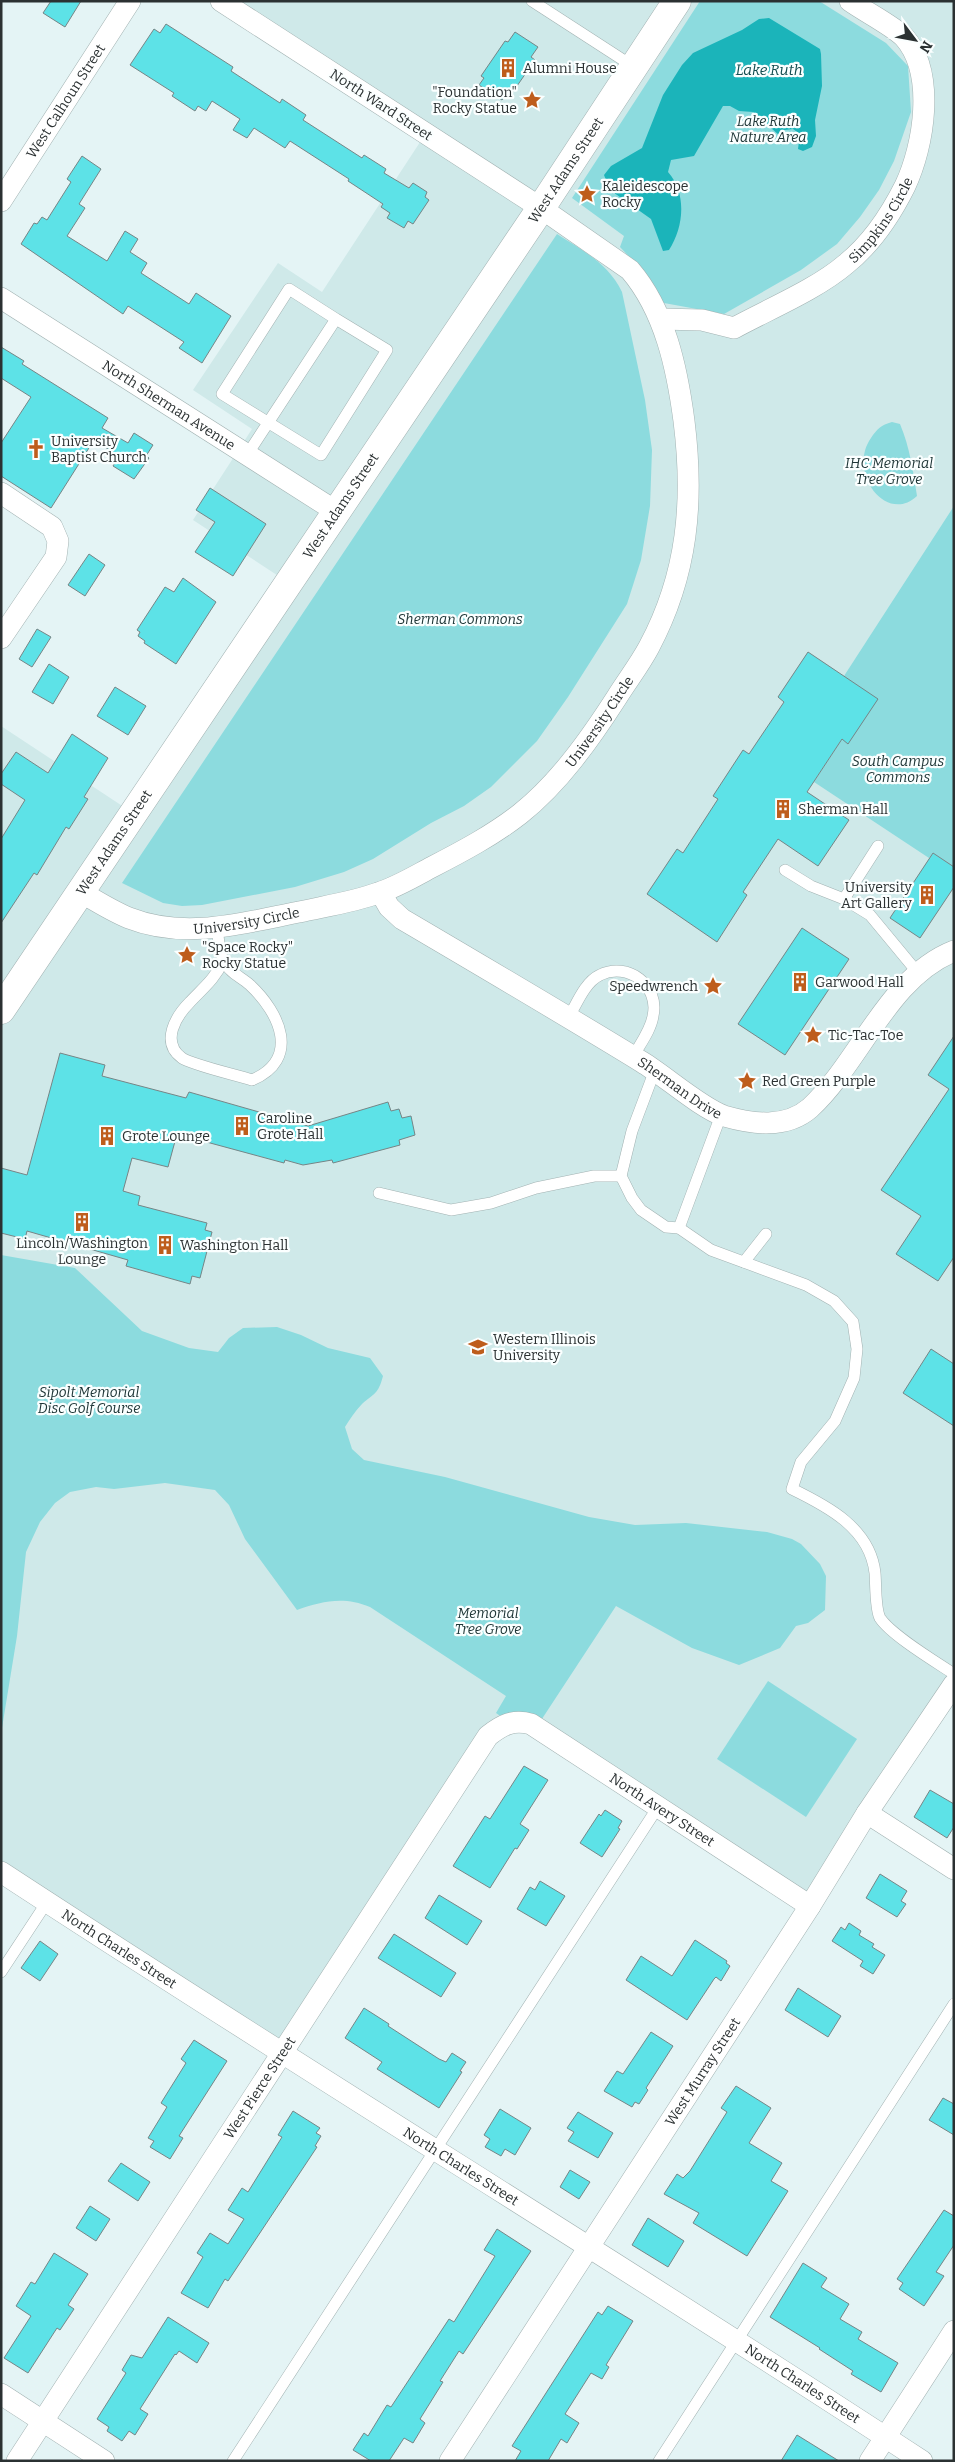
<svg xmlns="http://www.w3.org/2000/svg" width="955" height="2462" font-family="Bitter,serif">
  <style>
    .built { fill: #cfe9e9 }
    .green { fill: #8cdbde }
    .water { fill: #1bb4ba }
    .building { fill: #5de2e7; stroke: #768586 }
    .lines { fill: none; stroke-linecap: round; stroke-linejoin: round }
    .lane-casing { stroke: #a2b2b2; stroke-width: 12 }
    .street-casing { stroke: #a2b2b2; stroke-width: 22 }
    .secondary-casing { stroke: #a2b2b2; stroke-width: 29 }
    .lane { stroke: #fff; stroke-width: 11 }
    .street { stroke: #fff; stroke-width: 21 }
    .secondary { stroke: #fff; stroke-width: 28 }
    .labels { text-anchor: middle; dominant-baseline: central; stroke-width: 4.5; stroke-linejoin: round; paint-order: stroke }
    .poi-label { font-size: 14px; fill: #2b3132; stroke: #fbffff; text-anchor: start }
    .street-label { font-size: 14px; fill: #2b3132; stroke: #fbffff }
    .park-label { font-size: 14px; font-style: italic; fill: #203738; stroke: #fbffff }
    .water-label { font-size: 15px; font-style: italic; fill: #144e51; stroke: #fbffff }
  </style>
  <rect width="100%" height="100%" fill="#e4f4f5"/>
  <polygon class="built" points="221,1 954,1 954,1684 810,1906 509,1722 281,2053 1,1871 1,726 133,813 289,583 193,520 252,429 193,390 278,263 322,292 426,133"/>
  <g class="green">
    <polygon points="700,1 819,1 886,43 908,66 911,112 894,161 879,190 860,217 837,244 801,270 724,314 664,303 637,265 620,247 624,236 572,198"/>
    <path d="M557 234C582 250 609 264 622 292L645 400 652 450 650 506 641 560 627 604 568 697 537 741 491 787 464 806 431 823 373 859 344 872 295 887 202 905 182 906 163 903 122 883Z"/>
    <path d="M892 422 900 424C910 448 913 471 917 496 886 525 847 472 871 438 877 429 881 425 892 422Z"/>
    <polygon points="954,506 954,867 933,853 929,858 814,782 842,739 848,743 844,676"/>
    <path d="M1 1255 75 1268 142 1331 189 1348 218 1352 229 1338 243 1328 277 1327 301 1335 328 1348 370 1358 383 1376C378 1395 374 1393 362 1404 355 1411 350 1419 345 1427L352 1449 364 1460 445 1477 589 1517 635 1525 686 1523 767 1532 792 1539 801 1544 820 1564 826 1576 825 1610 808 1623 796 1626 780 1648 739 1665 692 1648 616 1606 536 1728 509 1722 496 1713 506 1696 370 1607C344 1596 322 1601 297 1610L245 1539 229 1505 215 1490 165 1483 114 1489 96 1487 70 1492 55 1503 40 1522 26 1552 17 1636 1 1734Z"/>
    <polygon points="768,1681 857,1739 806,1817 717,1759"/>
  </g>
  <path class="water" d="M769 18 820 49 821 54 822 86 815 120 816 136 812 147 803 151 798 149 800 134 793 129 785 130 780 136 753 112 739 111 730 106H723L694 156 671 160 668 172C687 193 684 227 669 250L663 251 651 219 610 190 604 175 611 166 642 148 663 95 682 65 693 53 742 30 759 19Z"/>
  <g class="building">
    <polygon points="51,1 81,1 65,27 43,13"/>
    <polygon points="166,24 233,67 231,71 280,103 282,99 306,115 303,120 362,158 364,155 386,169 384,173 409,188 413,183 427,192 425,197 429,200 413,224 408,221 404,228 387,218 390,213 381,207 383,204 348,181 349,179 290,141 285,148 254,128 247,138 233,130 240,119 212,101 206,111 198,106 195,111 172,96 174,93 130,65 154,29 160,33"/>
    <polygon points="515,32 538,47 531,57 535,60 510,96 507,94 502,100 479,85 484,78 481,76 505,41 508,42"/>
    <polygon points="82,156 101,169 79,204 85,208 67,236 107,261 125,231 138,239 130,252 147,263 141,273 189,304 196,293 231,316 202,363 179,348 184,342 128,306 123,314 21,244 34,223 37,224 42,217 47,220 71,182 67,179"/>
    <polygon points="1,347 24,361 22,364 108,418 102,428 128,443 134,433 153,445 146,456 149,458 134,479 113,466 119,456 94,440 51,508 1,476 1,443 31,397 1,378"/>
    <polygon points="210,488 266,524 233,576 195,552 215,522 196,510"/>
    <polygon points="89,554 105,565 85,596 68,585"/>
    <polygon points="183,578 216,602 176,664 144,643 145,641 138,636 140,632 137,630 165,587 174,592"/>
    <polygon points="37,629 51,637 32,667 19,659"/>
    <polygon points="808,652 878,699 848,744 842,739 807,792 849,820 818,866 778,839 743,892 747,895 717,942 647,894 677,849 683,853 718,799 713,796 743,750 749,754 784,702 778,697"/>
    <polygon points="49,664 69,677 53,704 32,692"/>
    <polygon points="115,687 146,706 128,735 97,716"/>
    <polygon points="72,734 108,758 84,797 88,799 69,829 66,827 37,875 34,873 1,923 1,839 25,800 1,784 1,774 16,752 48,773"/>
    <polygon points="933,853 954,867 954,887 920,938 890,918"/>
    <polygon points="802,928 849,959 785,1055 738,1024"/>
    <polygon points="954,1036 954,1257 938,1281 896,1254 921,1216 881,1190 949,1089 928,1075"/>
    <polygon points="60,1053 105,1065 102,1076 186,1098 189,1092 308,1126 388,1102 391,1111 399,1109 402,1118 411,1116 415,1135 399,1140 400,1145 333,1163 332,1160 303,1165 285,1160 284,1163 177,1134 168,1167 132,1158 123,1191 140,1196 138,1205 207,1223 205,1230 212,1232 200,1278 192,1276 190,1284 126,1266 128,1260 27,1231 25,1239 1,1233 1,1168 27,1175"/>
    <polygon points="931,1349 954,1364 954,1426 903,1393"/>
    <polygon points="524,1766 548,1780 520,1824 529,1830 517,1849 515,1848 490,1888 453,1866 485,1816 490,1819"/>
    <polygon points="930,1790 954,1804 954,1827 947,1838 914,1817"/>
    <polygon points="605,1810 622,1821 618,1828 620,1829 602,1857 580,1843 599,1814 601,1816"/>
    <polygon points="880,1874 907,1891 901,1901 906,1904 897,1917 866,1898"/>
    <polygon points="540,1881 565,1896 546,1926 517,1909 530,1887 535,1890"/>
    <polygon points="439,1895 482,1921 467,1945 425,1918"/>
    <polygon points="849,1923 861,1931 859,1935 874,1944 872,1947 885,1955 873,1974 860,1966 863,1961 832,1941 841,1927 845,1930"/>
    <polygon points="394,1934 456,1973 441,1997 378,1958"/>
    <polygon points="695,1940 727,1961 726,1963 730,1966 721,1981 716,1977 714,1979 687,2020 626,1980 641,1956 672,1976"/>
    <polygon points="40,1941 58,1954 40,1981 21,1968"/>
    <polygon points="798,1988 841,2016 828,2037 785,2010"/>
    <polygon points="364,2008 389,2024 388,2026 439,2059 446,2062 452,2053 466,2062 460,2071 462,2072 439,2108 377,2069 382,2062 345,2038"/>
    <polygon points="651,2032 673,2046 646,2088 648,2090 639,2104 635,2102 632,2107 604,2091 617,2071 623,2074"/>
    <polygon points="194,2040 227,2061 179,2136 183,2138 170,2159 150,2147 154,2141 148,2138 167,2107 161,2103 186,2063 181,2059"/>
    <polygon points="736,2086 771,2108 749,2143 782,2163 771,2181 788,2191 747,2256 693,2223 699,2213 664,2194 677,2174 683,2178 690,2171 727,2112 721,2108"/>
    <polygon points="943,2098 954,2104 954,2135 929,2120"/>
    <polygon points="500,2109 531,2128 515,2155 505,2149 501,2156 485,2147 490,2139 484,2135"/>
    <polygon points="293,2111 320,2128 316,2133 321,2136 315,2146 317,2147 228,2281 225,2279 208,2308 181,2293 203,2257 197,2253 210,2233 228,2244 244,2219 228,2210 242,2188 248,2192 282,2137 278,2135"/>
    <polygon points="578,2112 613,2133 598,2158 568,2141 574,2132 567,2128"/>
    <polygon points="121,2163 150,2182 138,2201 108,2181"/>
    <polygon points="570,2170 590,2182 579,2199 560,2187"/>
    <polygon points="90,2206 110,2219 96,2241 76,2228"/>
    <polygon points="944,2210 954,2216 954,2245 936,2272 944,2276 924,2306 899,2289 903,2283 897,2279"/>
    <polygon points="648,2218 684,2241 668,2267 632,2245"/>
    <polygon points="497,2229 531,2251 463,2354 459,2351 440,2381 443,2382 420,2419 425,2423 413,2443 404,2438 389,2461 371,2461 353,2450 364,2433 368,2436 387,2405 391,2407 449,2319 454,2322 495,2256 484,2250"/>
    <polygon points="54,2253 88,2274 68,2305 74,2309 60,2330 57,2328 28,2373 4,2358 31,2316 16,2306 31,2282 35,2284"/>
    <polygon points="803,2263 827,2278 821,2287 849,2304 840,2319 862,2332 858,2339 898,2363 881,2392 851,2374 853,2371 819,2349 820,2348 770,2317"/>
    <polygon points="608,2306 633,2321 606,2365 609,2367 602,2379 591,2373 565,2414 579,2423 567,2443 561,2439 548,2461 515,2461 521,2451 512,2446 598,2312 602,2315"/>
    <polygon points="168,2317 209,2343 197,2363 179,2351 176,2355 175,2354 140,2409 148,2414 135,2435 129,2431 122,2441 107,2431 109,2427 97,2419 126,2373 122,2370 131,2355 142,2358"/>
    <polygon points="797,2435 839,2461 781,2461"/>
  </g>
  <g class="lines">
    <g class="lane-casing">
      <g id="lane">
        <polyline points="532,1 634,67"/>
        <polyline points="247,455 336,319 387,350 321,455 222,394 289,289 336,319"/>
        <polyline points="878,846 844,899 870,915 918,973"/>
        <polyline points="785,870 811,886 844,899"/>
        <path d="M217 929C219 939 219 954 224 962 230 973 241 977 250 985 280 1013 301 1059 252 1080 237 1075 192 1065 182 1058 160 1042 176 1016 190 1002 203 988 215 979 223 961"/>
        <path d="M569 1017C577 1003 585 982 600 975 628 961 660 986 653 1016 651 1030 640 1044 633 1057"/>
        <path d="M655 1070 632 1131 621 1176 632 1198 641 1210 666 1227 679 1228 711 1250 806 1285 834 1301 853 1322 857 1349 854 1378 835 1421 801 1462 792 1489C827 1506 870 1528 875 1573 876 1583 875 1609 880 1618 891 1635 936 1662 954 1674"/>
        <polyline points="379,1193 451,1210 491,1203 536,1188 594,1176 621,1176"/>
        <polyline points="679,1228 721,1115"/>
        <polyline points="744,1262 766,1234"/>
        <polyline points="1,1972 47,1902"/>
        <polyline points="233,2461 658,1807"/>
        <polyline points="659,2461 954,2004"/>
      </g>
    </g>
    <g class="street-casing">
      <g id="street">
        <path id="s1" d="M1 201 130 1"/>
        <path id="s2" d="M1 298 337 512"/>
        <path id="s3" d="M660 319 702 320 734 328C769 309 817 289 846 264 871 244 891 214 905 186 924 146 936 73 904 37 893 26 864 11 850 1"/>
        <polyline points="1,493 52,527 58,541 56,557 1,638"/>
        <path id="s4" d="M81 892C96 901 112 911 129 918 185 940 243 923 299 912 326 906 353 902 378 893 397 887 415 876 432 867 463 851 493 835 520 814 559 783 590 739 617 697 627 681 640 664 649 647 688 574 694 501 684 421 677 368 665 311 630 270L541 208 221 1"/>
        <path id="s5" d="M381 893 389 907 402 919C482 966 562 1013 642 1062 665 1076 701 1108 724 1116 752 1124 786 1129 810 1108 860 1062 888 977 954 951"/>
        <polyline points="867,1813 954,1869"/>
        <path id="s6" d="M1 1872C306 2072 617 2261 922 2461"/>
        <polyline points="1,2394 104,2461"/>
        <path id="s7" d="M17 2461 488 1736C502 1725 513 1719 531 1724L810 1906"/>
        <path id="s8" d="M450 2461 810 1906 867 1813 954 1684"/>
        <polyline points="870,2461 954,2331"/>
      </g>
    </g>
    <g class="secondary-casing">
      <g id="secondary">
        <path id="s9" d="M1 1010 541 208 677 1"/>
      </g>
    </g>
    <use href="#lane" class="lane"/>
    <use href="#street" class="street"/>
    <use href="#secondary" class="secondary"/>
  </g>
  <defs>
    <g id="building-bare" transform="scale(1.5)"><path d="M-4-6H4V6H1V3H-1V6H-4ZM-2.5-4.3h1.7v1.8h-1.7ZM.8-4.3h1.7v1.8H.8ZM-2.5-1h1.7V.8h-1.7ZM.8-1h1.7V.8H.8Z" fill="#be5d1c" stroke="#fbffff" stroke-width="2.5" paint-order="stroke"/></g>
    <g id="sight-bare" transform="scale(1.5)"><path d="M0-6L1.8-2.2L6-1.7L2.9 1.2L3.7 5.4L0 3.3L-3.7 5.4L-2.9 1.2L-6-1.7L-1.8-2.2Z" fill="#be5d1c" stroke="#fbffff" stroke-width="2.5" paint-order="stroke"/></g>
    <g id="church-bare" transform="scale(1.5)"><path d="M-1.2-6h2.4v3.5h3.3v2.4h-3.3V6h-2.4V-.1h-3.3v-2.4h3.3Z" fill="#be5d1c" stroke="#fbffff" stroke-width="2.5" paint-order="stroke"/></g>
    <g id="university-bare" transform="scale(1.5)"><path d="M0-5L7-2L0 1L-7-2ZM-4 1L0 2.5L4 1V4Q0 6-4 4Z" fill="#be5d1c" stroke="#fbffff" stroke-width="2.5" paint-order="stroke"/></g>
  </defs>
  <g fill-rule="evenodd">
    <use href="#building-bare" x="508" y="68"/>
    <use href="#sight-bare" x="532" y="100"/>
    <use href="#sight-bare" x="587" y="194"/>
    <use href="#church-bare" x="36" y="449"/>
    <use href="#building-bare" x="783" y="809"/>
    <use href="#building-bare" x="927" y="895"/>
    <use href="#sight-bare" x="187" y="955"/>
    <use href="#building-bare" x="800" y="982"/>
    <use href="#sight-bare" x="713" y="986"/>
    <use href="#sight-bare" x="813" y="1035"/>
    <use href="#sight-bare" x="747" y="1081"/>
    <use href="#building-bare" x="242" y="1126"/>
    <use href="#building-bare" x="107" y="1136"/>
    <use href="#building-bare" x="82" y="1222"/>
    <use href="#building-bare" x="165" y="1245"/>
    <use href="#university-bare" x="478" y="1347"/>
  </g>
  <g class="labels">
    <g class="poi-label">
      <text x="523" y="68">Alumni House</text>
      <text x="517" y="92" text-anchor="end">"Foundation"<tspan x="517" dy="16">Rocky Statue</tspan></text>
      <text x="602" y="186">Kaleidescope<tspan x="602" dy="16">Rocky</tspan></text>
      <text x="51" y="441">University<tspan x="51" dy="16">Baptist Church</tspan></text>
      <text x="798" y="809">Sherman Hall</text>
      <text x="912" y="887" text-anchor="end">University<tspan x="912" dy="16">Art Gallery</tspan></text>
      <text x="202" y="947">"Space Rocky"<tspan x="202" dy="16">Rocky Statue</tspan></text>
      <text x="815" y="982">Garwood Hall</text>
      <text x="698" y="986" text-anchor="end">Speedwrench</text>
      <text x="828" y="1035">Tic-Tac-Toe</text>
      <text x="762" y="1081">Red Green Purple</text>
      <text x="257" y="1118">Caroline<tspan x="257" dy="16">Grote Hall</tspan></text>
      <text x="122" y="1136">Grote Lounge</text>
      <text x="82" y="1243" text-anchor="middle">Lincoln/Washington<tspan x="82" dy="16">Lounge</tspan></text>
      <text x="180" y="1245">Washington Hall</text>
      <text x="493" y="1339">Western Illinois<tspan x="493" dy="16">University</tspan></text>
    </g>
    <g class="street-label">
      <text stroke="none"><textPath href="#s1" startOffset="119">West Calhoun Street</textPath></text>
      <text transform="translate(381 105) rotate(33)">North Ward Street</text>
      <text stroke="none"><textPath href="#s9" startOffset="1012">West Adams Street</textPath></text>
      <text stroke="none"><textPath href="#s3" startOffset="261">Simpkins Circle</textPath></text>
      <text stroke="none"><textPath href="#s2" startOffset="199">North Sherman Avenue</textPath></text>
      <text stroke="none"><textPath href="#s9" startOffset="608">West Adams Street</textPath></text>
      <text stroke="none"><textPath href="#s4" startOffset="594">University Circle</textPath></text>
      <text stroke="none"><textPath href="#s9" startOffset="202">West Adams Street</textPath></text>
      <text stroke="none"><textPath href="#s4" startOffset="174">University Circle</textPath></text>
      <text stroke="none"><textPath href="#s5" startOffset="359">Sherman Drive</textPath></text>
      <text stroke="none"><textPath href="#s7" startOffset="1068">North Avery Street</textPath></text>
      <text stroke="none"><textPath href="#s6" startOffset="141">North Charles Street</textPath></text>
      <text stroke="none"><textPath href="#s8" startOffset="464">West Murray Street</textPath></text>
      <text stroke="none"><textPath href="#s7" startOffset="445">West Pierce Street</textPath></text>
      <text stroke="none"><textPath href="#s6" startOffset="546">North Charles Street</textPath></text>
      <text stroke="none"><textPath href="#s6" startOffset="951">North Charles Street</textPath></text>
    </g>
    <g class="park-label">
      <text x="768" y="121">Lake Ruth<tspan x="768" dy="16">Nature Area</tspan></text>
      <text x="889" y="463">IHC Memorial<tspan x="889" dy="16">Tree Grove</tspan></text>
      <text x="460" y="619">Sherman Commons</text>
      <text x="898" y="761">South Campus<tspan x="898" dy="16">Commons</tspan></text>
      <text x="89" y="1392">Sipolt Memorial<tspan x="89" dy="16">Disc Golf Course</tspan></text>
      <text x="488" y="1613">Memorial<tspan x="488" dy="16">Tree Grove</tspan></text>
    </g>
    <g class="water-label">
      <text x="769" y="70">Lake Ruth</text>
    </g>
  </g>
  <rect width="955" height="2462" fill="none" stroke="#2b3132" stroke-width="5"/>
  <g transform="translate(915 40) rotate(122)" stroke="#fbffff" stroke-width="4" paint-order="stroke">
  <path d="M0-4L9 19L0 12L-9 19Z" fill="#2b3132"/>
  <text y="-8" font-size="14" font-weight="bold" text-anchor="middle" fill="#2b3132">N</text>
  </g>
</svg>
